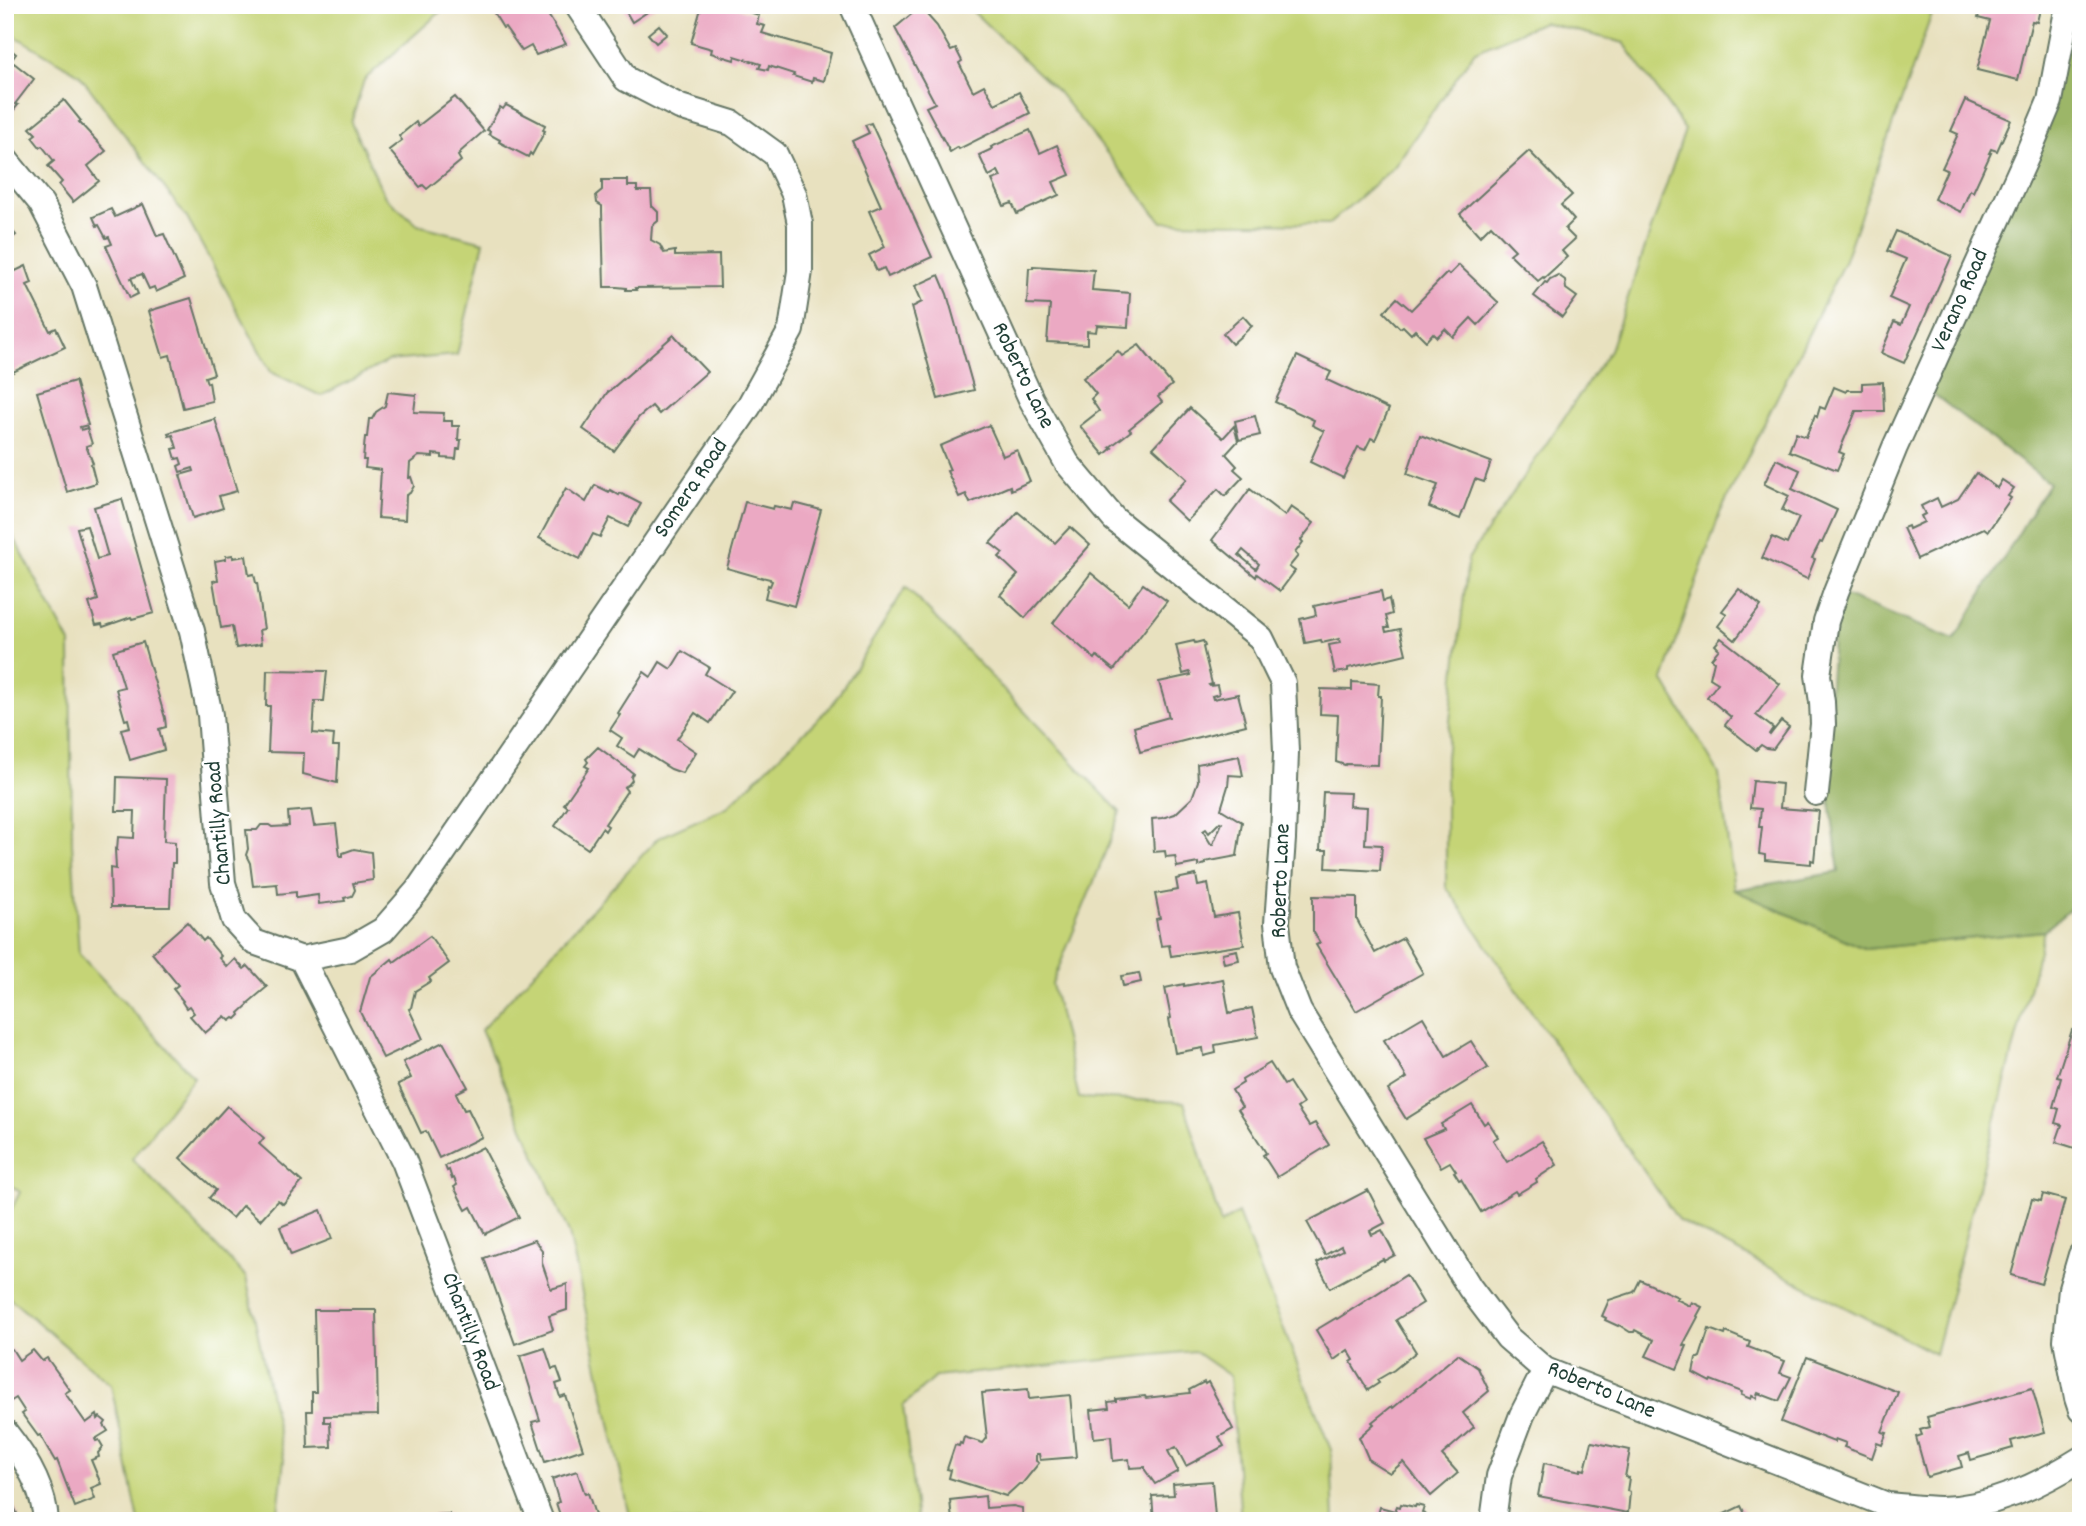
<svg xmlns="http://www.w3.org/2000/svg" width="2086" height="1526" font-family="Dekko,sans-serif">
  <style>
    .green { fill: #c5d476; stroke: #728855; stroke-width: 2 }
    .forest { fill: #9cb667; stroke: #5e7a4e; stroke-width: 2 }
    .building { fill: #eba9c3; fill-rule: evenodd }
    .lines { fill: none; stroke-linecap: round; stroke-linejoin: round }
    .street-casing { stroke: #657665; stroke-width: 28 }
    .street { stroke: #fff; stroke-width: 24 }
    .labels { text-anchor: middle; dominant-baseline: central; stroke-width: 5; stroke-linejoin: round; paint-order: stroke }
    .street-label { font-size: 23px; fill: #1f3d34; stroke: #fff }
  </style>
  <rect width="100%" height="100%" fill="#fff"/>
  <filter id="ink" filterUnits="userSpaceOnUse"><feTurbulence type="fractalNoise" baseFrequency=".0143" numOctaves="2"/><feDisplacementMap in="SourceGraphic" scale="14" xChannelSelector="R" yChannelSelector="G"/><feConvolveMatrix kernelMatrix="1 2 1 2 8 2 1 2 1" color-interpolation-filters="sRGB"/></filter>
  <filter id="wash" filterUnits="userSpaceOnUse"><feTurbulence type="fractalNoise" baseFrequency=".00686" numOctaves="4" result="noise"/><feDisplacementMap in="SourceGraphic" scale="28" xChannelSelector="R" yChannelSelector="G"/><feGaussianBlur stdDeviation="1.57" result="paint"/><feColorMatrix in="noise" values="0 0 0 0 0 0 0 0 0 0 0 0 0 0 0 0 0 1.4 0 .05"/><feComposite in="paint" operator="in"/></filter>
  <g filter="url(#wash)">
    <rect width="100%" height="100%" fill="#e8e1bf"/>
    <g class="green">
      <polygon points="5,5 448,5 364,80 351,123 385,197 418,225 484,242 457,355 388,361 321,396 271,372 187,218 79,74 5,30"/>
      <polygon points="966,5 1935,5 1844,262 1720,513 1663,680 1719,774 1734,890 1866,949 2044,931 1935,1354 1679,1221 1536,1018 1446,886 1446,757 1468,559 1610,350 1685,130 1624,43 1543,22 1475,51 1394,167 1329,224 1162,222 1058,92"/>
      <polygon points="5,521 70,643 72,843 79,954 194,1077 132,1159 246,1277 284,1459 277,1521 139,1521 111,1385 5,1294 5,1222 20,1192 5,1181"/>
      <polygon points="906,587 1120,812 1099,869 1052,984 1079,1098 1184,1102 1221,1224 1238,1213 1331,1450 1334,1521 1241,1521 1230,1376 1194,1351 935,1377 903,1406 917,1521 631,1521 569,1233 481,1030 658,838 727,807 832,705"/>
    </g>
    <polygon class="forest" points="2081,5 2081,900 2044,931 1866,949 1734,890 1839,872 1825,760 1836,592 1954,640 2049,483 1923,386"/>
    <g id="blocks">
      <g class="building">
        <polygon points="489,5 542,5 566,44 536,55 531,46 522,51 505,27 503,28"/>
        <polygon points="622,5 658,5 632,22"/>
        <polygon points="702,5 726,5 759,15 757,24 765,26 762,33 831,53 824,81 813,78 812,82 793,76 794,74 769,66 768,70 759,68 761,64 735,56 734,60 711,53 712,49 691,43"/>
        <polygon points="1981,5 2041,5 2037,22 2032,21 2018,80 1977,70 1990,21 1978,18"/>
        <polygon points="920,7 937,26 951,51 956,49 962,61 959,63 973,91 984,85 995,104 1019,92 1030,113 959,149 958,147 950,152 926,107 935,103 895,28"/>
        <polygon points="659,25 667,34 656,43 648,34"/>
        <polygon points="5,45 16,54 7,66 9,68 14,63 34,79 15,104 18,105 5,121"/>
        <polygon points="455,97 484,131 459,153 460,154 458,156 461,161 427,189 423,185 420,187 389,150 402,140 399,136 416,122 418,126"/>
        <polygon points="64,100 81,121 79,122 106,151 88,166 99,181 73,202 59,185 62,182 48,166 54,161 42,146 40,147 32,137 36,134 30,128"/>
        <polygon points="1965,100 2011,120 1997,151 1991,149 1989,153 1991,153 1973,192 1970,190 1961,212 1934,199 1947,170 1942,168 1958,134 1951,131"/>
        <polygon points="506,105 545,125 543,130 545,131 532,155 530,153 528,157 499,142 500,140 489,134 490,131 487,130 500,107 503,109"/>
        <polygon points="871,123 932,257 888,277 884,268 877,271 869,255 885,247 869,211 881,206 852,141 869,133 865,125"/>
        <polygon points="1030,130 1040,153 1057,145 1070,175 1053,182 1059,195 1017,214 1012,203 1004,206 992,180 1001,177 998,171 989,176 979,155 992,149 991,147"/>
        <polygon points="1529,151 1572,195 1561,205 1574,220 1565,229 1575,239 1562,251 1567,257 1544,278 1543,277 1538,281 1510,254 1515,250 1491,225 1480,236 1460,214"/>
        <polygon points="602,180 628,180 628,186 637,186 637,191 651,191 652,206 658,212 658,221 652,226 651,240 660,245 664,253 675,251 675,256 719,255 720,287 635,288 636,290 626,290 626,288 617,287 604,287 602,211 602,206 597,203 596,195 602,190"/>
        <polygon points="143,204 157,236 164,234 184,279 156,292 154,287 149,289 142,274 131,278 138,294 130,298 106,246 112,244 109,237 106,238 99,225 97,226 93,217 111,209 115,217"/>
        <polygon points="5,222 16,235 5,244"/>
        <polygon points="1896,231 1952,256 1904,363 1881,353 1894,322 1901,325 1909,307 1889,298 1906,259 1887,251"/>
        <polygon points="9,257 14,269 8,271 9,274 26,266 32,283 27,285 50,331 56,328 65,347 11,373 8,372 5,366 5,260"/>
        <polygon points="1459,265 1499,303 1478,325 1471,318 1453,337 1445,329 1437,337 1433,333 1426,341 1415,330 1411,334 1403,326 1400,328 1384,312 1397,298 1411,310 1447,273 1449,275"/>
        <polygon points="1033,266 1094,270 1092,290 1130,293 1128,327 1097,325 1096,332 1087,331 1087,344 1047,342 1050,305 1027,304 1029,268 1033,268"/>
        <polygon points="939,275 947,294 974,390 938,399 912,307 922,302 915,286"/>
        <polygon points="1558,275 1565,280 1566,289 1577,297 1562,317 1534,296 1545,282 1547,283 1550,279"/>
        <polygon points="191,298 214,374 205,377 207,383 209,382 212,401 183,408 170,355 163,357 149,311"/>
        <polygon points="1243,316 1252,326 1232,344 1223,334"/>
        <polygon points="674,335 686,348 685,349 707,372 659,414 652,406 639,417 614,451 583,429 607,393"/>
        <polygon points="1139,345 1172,385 1158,397 1162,402 1129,429 1131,431 1110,447 1112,448 1104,455 1080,426 1099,411 1091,399 1096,394 1083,378 1118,351 1122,356"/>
        <polygon points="1297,356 1331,372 1327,380 1389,409 1375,440 1371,438 1365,450 1358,447 1343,478 1310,462 1324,431 1312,425 1314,420 1275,402"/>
        <polygon points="75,381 88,425 80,427 81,430 87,428 92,444 86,446 93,463 91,464 96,483 67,492 37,392"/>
        <polygon points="1883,382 1884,411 1856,411 1839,452 1844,454 1837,470 1789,451 1796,433 1806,437 1815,415 1817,417 1820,407 1825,409 1834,387 1846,392 1847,390 1862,390 1862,383"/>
        <polygon points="388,392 416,395 414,412 444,413 443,421 452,421 452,426 459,426 458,440 461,440 460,449 457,449 456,459 442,458 442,455 433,454 433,457 419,456 410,463 409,478 411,477 414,486 410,493 406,495 405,520 378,518 381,470 365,468 366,460 363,460 365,437 367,437 369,419 372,419 376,412 385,406"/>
        <polygon points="1190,408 1223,438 1234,426 1238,441 1226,454 1237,466 1234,469 1243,477 1225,496 1218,489 1187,521 1166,501 1187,479 1153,448"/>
        <polygon points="1255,416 1260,435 1239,440 1235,421"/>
        <polygon points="215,419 237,491 219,496 223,508 193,518 180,475 194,471 193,468 180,472 178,466 182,464 180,458 176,459 173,449 177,448 173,435 169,436 168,433"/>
        <polygon points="989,425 1003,456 1017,450 1030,481 1011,490 1010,486 970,503 966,494 959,497 947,471 950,470 940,446"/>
        <polygon points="1420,435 1491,462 1484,482 1475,479 1460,519 1429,507 1438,485 1407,474"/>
        <polygon points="1776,459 1800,470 1792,489 1837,510 1822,543 1820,542 1812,558 1815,559 1807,579 1762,558 1772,537 1787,544 1799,518 1782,510 1789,496 1764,484"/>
        <polygon points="1976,473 1997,488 2002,480 2014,488 2008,496 2011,498 1988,531 1984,528 1917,559 1903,528 1908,526 1909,529 1924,522 1921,516 1925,514 1921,506 1937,498 1941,507 1958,499"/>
        <polygon points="595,485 609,492 610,490 619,495 620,493 641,504 628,527 610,518 600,537 593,534 580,559 539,538 566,488 586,502"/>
        <path d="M1250 489 1285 516 1291 507 1314 523 1301 540 1303 542 1295 553 1298 556 1289 567 1295 571 1280 591 1257 574 1256 577 1212 540ZM1243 550 1259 564 1256 569 1239 555Z"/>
        <polygon points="122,499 154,613 132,619 131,617 103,627 102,624 96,625 89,603 98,600 77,528 87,526 97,559 108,556 94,507"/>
        <polygon points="745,502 773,509 774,506 792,510 794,503 821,510 794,606 765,598 768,585 770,586 772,581 770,580 770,579 762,577 762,578 727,568"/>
        <polygon points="1018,512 1055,543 1070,527 1090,545 1025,618 1000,595 1018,575 999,557 1003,553 990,543"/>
        <polygon points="233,555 233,558 246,556 249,575 254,574 256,583 257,583 264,629 259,630 261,644 236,648 232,626 221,628 213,581 218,580 215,561 226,559 226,556"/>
        <polygon points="1091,573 1128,604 1143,584 1167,601 1114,670 1097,656 1095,659 1053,623"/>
        <polygon points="1739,589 1761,606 1735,640 1718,626 1727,614 1722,611"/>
        <polygon points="1381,591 1383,601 1389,599 1392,614 1386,616 1389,628 1385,628 1386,632 1400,629 1406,654 1348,668 1348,671 1335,673 1329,645 1340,643 1339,639 1322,643 1321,640 1305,643 1300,619 1316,615 1314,606"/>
        <polygon points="1721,638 1780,684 1756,715 1773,728 1769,734 1770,735 1781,721 1789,727 1773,749 1766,748 1761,745 1756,750 1725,725 1731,717 1707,697 1718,683 1710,678 1714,661 1711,659 1719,649 1715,645"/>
        <polygon points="1194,641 1195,643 1203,641 1205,646 1203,647 1212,684 1209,685 1210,686 1217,685 1219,694 1212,696 1213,699 1238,694 1246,725 1140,752 1134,727 1169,717 1159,682 1191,675 1190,672 1183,674 1176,645"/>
        <polygon points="143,642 165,718 166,727 159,729 164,750 130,760 121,729 130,727 128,719 125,720 116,689 124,687 113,651"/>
        <polygon points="682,651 709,667 705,674 732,691 710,723 695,713 677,739 696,752 682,773 671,769 639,749 634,757 617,746 622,738 610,730 620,715 618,713 644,672 651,677 660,662 671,669"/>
        <polygon points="267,670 327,671 324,701 315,701 313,733 334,735 333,746 339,746 337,783 303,774 304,753 268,752 270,706 266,706"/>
        <polygon points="1352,682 1379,684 1378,696 1381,696 1378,765 1346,764 1345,765 1336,762 1338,715 1320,714 1321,689 1352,690"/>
        <polygon points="598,747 633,773 631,777 632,780 628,785 624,787 627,791 605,824 608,826 605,831 602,828 588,849 555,826 568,807 564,804 589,768 585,766 588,762 586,759"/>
        <path d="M1239 756 1243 776 1229 775 1228 786 1221 809 1242 822 1237 856 1205 862 1206 864 1198 866V863L1177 867 1175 856 1166 857 1165 851 1154 852 1152 819 1162 818 1175 814 1192 798 1198 781 1197 764ZM1220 822 1222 823 1213 844H1211L1203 831 1206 829 1209 833Z"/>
        <polygon points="117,777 166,779 164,841 175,842 175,863 172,863 170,907 111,907 110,868 116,869 115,849 117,850 118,837 134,838 135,811 116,811"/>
        <polygon points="1753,781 1782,784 1780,808 1819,811 1814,861 1811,860 1811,864 1765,860 1765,855 1759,854 1762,827 1759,827 1761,809 1750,808"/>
        <polygon points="1323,792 1350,793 1349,806 1367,807 1365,844 1382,845 1380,871 1326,868 1327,850 1320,850"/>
        <polygon points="311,810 314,826 336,824 340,856 343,856 343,853 354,849 371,852 373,880 353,883 355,890 352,896 344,898 345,901 319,904 318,895 296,898 296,892 278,894 277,884 253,886 250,863 246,855 248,849 246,830 257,830 261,825 269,825 272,827 289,826 288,812"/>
        <polygon points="1196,875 1198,886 1208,884 1214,917 1238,913 1244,945 1171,956 1169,945 1161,946 1156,919 1160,918 1155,894 1178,890 1176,879"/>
        <polygon points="1313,896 1357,897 1357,920 1375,953 1403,938 1423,973 1356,1011 1316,945 1320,943 1313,931"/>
        <polygon points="187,922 203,941 206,938 221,956 219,958 227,967 235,959 244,969 248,966 267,987 248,1003 249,1004 239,1013 240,1015 236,1019 234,1018 230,1021 225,1016 205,1033 190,1016 194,1013 189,1006 186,1008 182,1002 183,1001 173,989 178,985 152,953"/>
        <polygon points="430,936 449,963 429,978 431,981 415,991 411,1008 409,1009 423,1039 383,1058 360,1012 370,977 392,959 394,962"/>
        <polygon points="1237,950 1239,960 1224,963 1222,953"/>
        <polygon points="1139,973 1141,982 1123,986 1121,976"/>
        <polygon points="1223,979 1229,1013 1252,1008 1258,1037 1215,1045 1216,1053 1204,1056 1203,1048 1175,1053 1169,1019 1171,1018 1165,988 1184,984 1184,986"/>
        <polygon points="1423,1017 1446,1056 1471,1041 1488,1068 1406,1119 1388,1090 1407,1078 1384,1040"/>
        <polygon points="2072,1030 2081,1033 2081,1141 2078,1149 2056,1142 2062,1125 2055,1123 2059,1109 2053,1107 2061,1078 2057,1077"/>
        <polygon points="443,1042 468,1087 456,1093 464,1110 468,1109 482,1137 439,1158 426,1131 421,1133 398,1084 411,1078 403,1062"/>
        <polygon points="1270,1063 1284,1085 1289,1082 1303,1104 1297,1108 1309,1126 1315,1123 1329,1145 1277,1177 1263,1155 1266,1153 1238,1109 1242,1107 1232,1090 1243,1083 1242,1080"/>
        <polygon points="1472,1105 1484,1124 1488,1121 1498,1137 1493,1140 1507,1162 1542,1141 1557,1165 1536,1179 1537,1182 1517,1194 1515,1191 1481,1212 1461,1179 1459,1180 1454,1172 1456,1171 1450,1162 1441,1167 1423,1138 1444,1129 1441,1124"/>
        <polygon points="227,1106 264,1138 259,1144 302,1182 283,1204 278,1200 260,1220 243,1205 232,1218 209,1198 216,1190 180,1158"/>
        <polygon points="483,1147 519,1217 485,1234 471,1207 466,1210 454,1187 457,1185 454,1178 452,1179 449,1170 447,1171 445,1166"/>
        <polygon points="1368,1190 1385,1223 1370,1231 1372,1235 1382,1230 1395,1255 1384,1261 1383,1259 1330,1288 1317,1263 1343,1250 1341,1246 1325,1255 1307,1222"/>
        <polygon points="2043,1194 2065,1200 2041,1284 2011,1275 2032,1199 2041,1201"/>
        <polygon points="321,1210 332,1239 291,1255 280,1227"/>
        <polygon points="534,1240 542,1250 542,1263 551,1289 567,1284 567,1310 549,1316 553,1330 515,1344 484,1258"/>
        <polygon points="1406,1275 1423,1303 1396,1320 1416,1352 1394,1370 1377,1380 1379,1383 1368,1390 1351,1362 1354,1360 1348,1350 1334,1360 1316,1330 1336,1318 1337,1319"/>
        <polygon points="1640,1280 1678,1297 1676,1299 1690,1306 1692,1302 1702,1307 1697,1316 1698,1317 1683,1345 1687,1346 1677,1369 1646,1356 1654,1340 1635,1330 1634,1332 1630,1332 1619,1325 1618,1326 1605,1320 1606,1318 1602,1316 1609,1300 1634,1292"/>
        <polygon points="314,1310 376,1310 378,1415 324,1416 324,1422 330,1422 331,1447 308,1448 307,1411 312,1411 312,1392 316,1392"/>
        <polygon points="1709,1329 1725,1335 1726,1332 1750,1342 1748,1347 1785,1361 1780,1373 1791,1377 1779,1401 1758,1393 1756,1398 1752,1396 1751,1399 1741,1395 1742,1392 1711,1380 1710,1382 1693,1373 1696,1359 1700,1357"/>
        <polygon points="545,1348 552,1369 557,1368 562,1382 556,1384 560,1397 565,1395 583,1449 545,1462 532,1422 540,1420 520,1356"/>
        <polygon points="12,1349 19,1360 33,1350 42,1361 47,1358 70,1390 65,1393 86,1423 97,1415 98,1419 100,1417 106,1422 104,1425 108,1431 95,1439 96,1441 99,1440 103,1447 98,1453 99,1457 91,1460 101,1484 91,1488 95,1499 75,1507 57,1460 55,1461 40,1435 38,1436 22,1414 25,1412 16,1398 8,1403 5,1399 5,1353"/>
        <polygon points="1458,1354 1478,1368 1489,1391 1463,1413 1474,1427 1442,1455 1458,1473 1431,1496 1403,1462 1390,1473 1369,1460 1359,1437 1374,1424 1372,1422 1392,1406 1393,1408"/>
        <polygon points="1807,1357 1898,1392 1882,1432 1887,1433 1882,1445 1877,1443 1872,1458 1844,1447 1846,1443 1835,1439 1834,1442 1816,1435 1816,1436 1781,1422"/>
        <polygon points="1204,1382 1205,1384 1208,1382 1233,1429 1219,1437 1224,1446 1186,1466 1176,1447 1168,1451 1178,1471 1155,1484 1145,1470 1145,1467 1130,1468 1129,1459 1113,1461 1111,1436 1094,1438 1091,1410 1109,1408 1108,1402 1116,1401 1116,1399 1145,1396 1146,1398 1190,1393 1189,1390"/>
        <polygon points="2032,1388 2045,1432 2011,1441 2013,1448 1971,1460 1969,1453 1959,1456 1962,1467 1927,1477 1916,1437 1922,1435 1920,1430 1930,1427 1927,1417"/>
        <polygon points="1028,1389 1029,1399 1070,1395 1076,1457 1040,1460 1039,1454 1036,1454 1036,1461 1039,1463 1022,1484 1019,1484 1006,1496 949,1478 951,1470 947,1469 955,1445 959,1446 960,1443 962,1444 964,1437 983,1443 987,1438 982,1393"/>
        <polygon points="1592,1442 1630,1450 1625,1477 1629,1478 1627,1491 1630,1492 1628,1513 1538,1496 1544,1463 1581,1471 1581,1469 1585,1470"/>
        <polygon points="6,1471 11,1488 7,1489 20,1521 5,1521"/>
        <polygon points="577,1471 585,1494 588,1493 597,1521 562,1521 556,1503 559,1502 552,1479"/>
        <polygon points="1212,1481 1215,1517 1208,1517 1209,1521 1154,1521 1152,1496 1174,1495 1173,1484"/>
        <polygon points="985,1496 986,1508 1013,1506 1022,1508 1023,1521 952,1521 950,1500"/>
        <polygon points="1401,1504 1415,1507 1416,1505 1424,1507 1422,1513 1425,1514 1422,1521 1376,1521 1380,1507 1395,1511 1397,1506 1400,1507"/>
        <polygon points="1741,1506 1747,1518 1755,1521 1722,1521 1720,1516"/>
        <polygon points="449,1514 450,1521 419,1521 418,1516"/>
        <polygon points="1548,1514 1582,1519 1582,1521 1546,1521"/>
      </g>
    </g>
  </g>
  <g filter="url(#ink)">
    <use href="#blocks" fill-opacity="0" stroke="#657665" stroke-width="2"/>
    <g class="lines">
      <g class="street-casing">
        <g id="street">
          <path d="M852 5 1031 399 1067 463 1114 519 1261 638 1283 683 1286 752 1283 839 1277 923 1282 968 1299 1011 1470 1288 1508 1338 1545 1370 1887 1505C1904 1506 1923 1509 1940 1509 1991 1508 2038 1486 2081 1459"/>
          <polyline points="5,159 41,203 84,286 192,631 210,715 223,883 234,920 254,942 302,959 404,1161 541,1521"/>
          <polyline points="1816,793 1823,724 1822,702 1818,675 1826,621 1836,592 1895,447 2026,158 2050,101 2066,16 2070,5"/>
          <polyline points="302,959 350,949 383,930 417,891 749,406 791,330 800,271 800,224 794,194 775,154 732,123 680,107 626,79 577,5"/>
          <polyline points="2081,1255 2071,1289 2066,1340 2077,1398 2081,1410"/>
          <path d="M5 1432C25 1457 44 1487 46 1521"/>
          <polyline points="1493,1521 1499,1476 1522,1415 1545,1370"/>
        </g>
      </g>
      <use href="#street" class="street"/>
    </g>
  </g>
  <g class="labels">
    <g class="street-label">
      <text transform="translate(1961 301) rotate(-66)">Verano Road</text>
      <text transform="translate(1022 376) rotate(64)">Roberto Lane</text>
      <text transform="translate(692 489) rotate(-56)">Somera Road</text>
      <text transform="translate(220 823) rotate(-95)">Chantilly Road</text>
      <text transform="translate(1282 881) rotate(-88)">Roberto Lane</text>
      <text transform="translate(469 1332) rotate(69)">Chantilly Road</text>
      <text transform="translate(1601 1391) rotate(23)">Roberto Lane</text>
    </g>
  </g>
  <rect width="2086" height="1526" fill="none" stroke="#fff" stroke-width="28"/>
</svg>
